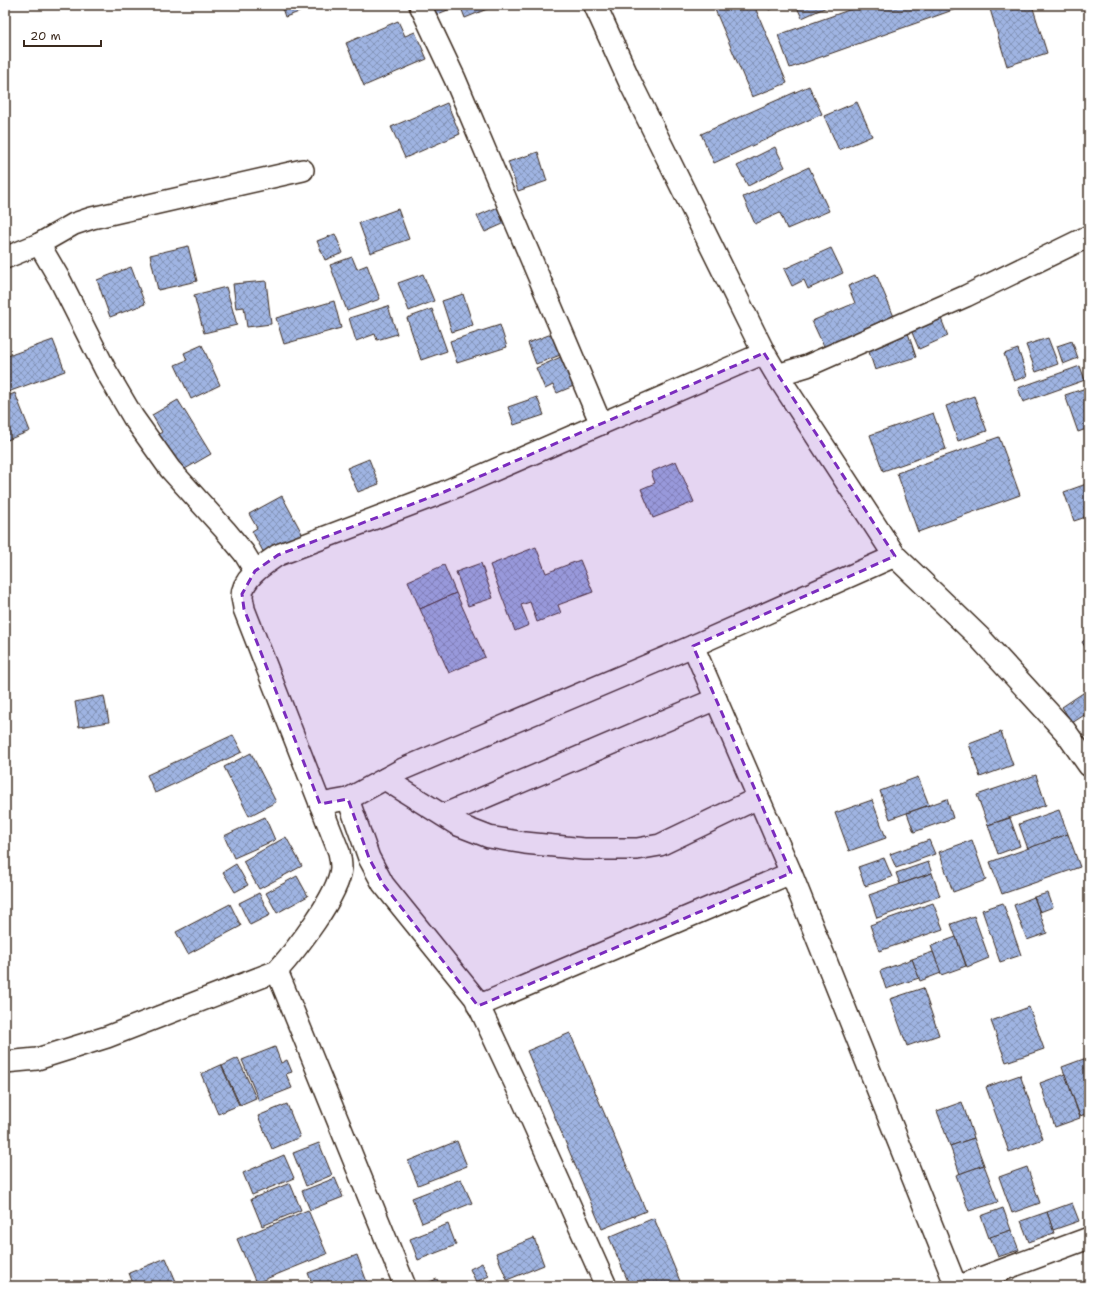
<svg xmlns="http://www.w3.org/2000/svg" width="1094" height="1291" font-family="'Shantell Sans',sans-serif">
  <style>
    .building { fill: url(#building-cross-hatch); stroke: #3b2a1e }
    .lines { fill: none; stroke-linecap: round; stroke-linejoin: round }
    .minor-casing { stroke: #3b2a1e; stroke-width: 24 }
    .secondary-casing { stroke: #3b2a1e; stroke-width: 25 }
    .minor { stroke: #fff; stroke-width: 21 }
    .secondary { stroke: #fff; stroke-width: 22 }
    .marked { fill: #7b2cbf; fill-opacity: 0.2; stroke: #7b2cbf; stroke-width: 3; stroke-dasharray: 8 5; stroke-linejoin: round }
  </style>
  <defs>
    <pattern id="building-cross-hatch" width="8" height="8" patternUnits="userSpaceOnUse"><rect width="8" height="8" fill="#9fb4e2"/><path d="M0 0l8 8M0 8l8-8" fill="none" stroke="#8393b7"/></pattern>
  </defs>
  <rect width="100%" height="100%" fill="#fff"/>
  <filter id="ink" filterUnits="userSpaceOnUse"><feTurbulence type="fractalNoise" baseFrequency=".025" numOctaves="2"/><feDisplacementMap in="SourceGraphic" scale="8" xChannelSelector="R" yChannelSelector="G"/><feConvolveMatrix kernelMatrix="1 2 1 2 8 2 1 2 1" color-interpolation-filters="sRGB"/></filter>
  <g filter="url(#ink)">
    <g class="building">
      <polygon points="281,5 319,5 285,17"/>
      <polygon points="428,5 497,5 465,18 460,5 433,16"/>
      <polygon points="713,5 754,5 787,83 752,97"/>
      <polygon points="767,5 780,5 769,10"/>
      <polygon points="796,5 831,5 802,18"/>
      <polygon points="863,5 967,5 790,68 778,35"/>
      <polygon points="1004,5 1032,5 1047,53 1007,66 990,9"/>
      <polygon points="398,21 405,36 415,32 427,59 364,86 346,43"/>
      <polygon points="809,86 822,114 714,163 701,134"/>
      <polygon points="857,102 872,136 839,150 824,116"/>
      <polygon points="447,103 460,134 405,158 391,127"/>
      <polygon points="775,147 785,167 748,186 737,166"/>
      <polygon points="538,152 547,181 518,191 508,162"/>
      <polygon points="809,167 829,211 787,229 780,213 755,224 743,197"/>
      <polygon points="505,204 512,220 485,232 477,216"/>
      <polygon points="398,209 409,239 370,253 359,223"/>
      <polygon points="335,234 343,253 325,260 317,241"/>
      <polygon points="188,246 197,281 158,290 150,255"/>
      <polygon points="831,248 843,273 808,289 804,280 792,286 784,269"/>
      <polygon points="352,257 357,269 367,265 380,299 347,311 330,265"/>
      <polygon points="131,267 145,304 110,317 97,280"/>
      <polygon points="423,274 434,301 409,311 398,283"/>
      <polygon points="876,274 895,319 825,349 812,321 855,303 848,286"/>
      <polygon points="266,281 271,324 247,327 244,307 236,308 233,284"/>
      <polygon points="226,287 237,325 204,333 194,295"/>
      <polygon points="463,294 473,325 452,332 442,301"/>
      <polygon points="334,301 341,328 284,344 276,318"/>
      <polygon points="388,306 397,334 377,340 375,334 356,341 349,318"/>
      <polygon points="432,309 447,351 421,360 407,318"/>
      <polygon points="940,316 948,336 919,349 910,328"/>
      <polygon points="500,325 507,347 457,363 450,341"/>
      <polygon points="907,330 916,357 875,370 866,343"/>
      <polygon points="559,331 566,353 536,364 528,343"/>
      <polygon points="1048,338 1058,364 1036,372 1026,345"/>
      <polygon points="53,340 65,371 8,392 5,382 5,357"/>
      <polygon points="1072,341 1078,358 1063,364 1057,346"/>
      <polygon points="202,345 220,385 191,399 175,365 187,360 184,353"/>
      <polygon points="1018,349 1027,376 1014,381 1004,354"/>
      <polygon points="563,356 576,385 557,393 553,385 545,389 536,368"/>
      <polygon points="1080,366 1085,380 1023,402 1018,388"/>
      <polygon points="1089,387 1089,428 1078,432 1065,395"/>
      <polygon points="15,393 30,431 5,441 5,397"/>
      <polygon points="974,396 987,431 958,441 946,406"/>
      <polygon points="537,397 544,415 514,425 508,407"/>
      <polygon points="178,400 211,454 178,473 156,436 162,432 152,415"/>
      <polygon points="933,413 946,449 883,471 870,435"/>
      <polygon points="999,437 1020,495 918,532 897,473"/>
      <polygon points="369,459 379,484 358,492 347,468"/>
      <polygon points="676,461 694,502 653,518 641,489 655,483 651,472"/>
      <polygon points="1089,483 1089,516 1074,521 1064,492"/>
      <polygon points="282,496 304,537 266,557 252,531 257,528 249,514"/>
      <polygon points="536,547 546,573 580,560 593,592 558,605 561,613 537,622 530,602 521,605 529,625 515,631 490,565"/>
      <polygon points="481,563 493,598 468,606 456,572"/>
      <polygon points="444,565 456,593 420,609 408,581"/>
      <polygon points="456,593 485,657 449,673 420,609"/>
      <polygon points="1089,637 1089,653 1082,642"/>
      <polygon points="1089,689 1089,712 1072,723 1062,707"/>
      <polygon points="104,696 109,722 79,727 75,702"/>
      <polygon points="1001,732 1013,765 980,777 969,744"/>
      <polygon points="233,735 242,752 155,793 147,775"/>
      <polygon points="251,753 276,802 249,816 224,767"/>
      <polygon points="1036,775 1046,805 988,825 977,795"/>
      <polygon points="918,777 929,805 890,819 880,791"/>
      <polygon points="947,799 953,818 914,832 907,813"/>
      <polygon points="872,800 886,838 849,851 835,813"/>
      <polygon points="1059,810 1068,834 1028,849 1019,824"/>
      <polygon points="265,817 275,840 234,858 224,836"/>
      <polygon points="1010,818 1020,846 998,854 988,825"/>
      <polygon points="1068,834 1080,867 1002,894 990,862"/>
      <polygon points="286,837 302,866 259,889 243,861"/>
      <polygon points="929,840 935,854 896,868 890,854"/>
      <polygon points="972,840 986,880 953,892 939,852"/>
      <polygon points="884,858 892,877 865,886 858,867"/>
      <polygon points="928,862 932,873 900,884 896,873"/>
      <polygon points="236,864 248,885 235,892 223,872"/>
      <polygon points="932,873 940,896 877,918 869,895"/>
      <polygon points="297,876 308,896 277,913 266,893"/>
      <polygon points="259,893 270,915 250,925 239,903"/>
      <polygon points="1048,893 1053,907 1040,912 1034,897"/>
      <polygon points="1034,897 1047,933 1027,940 1014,905"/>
      <polygon points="933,903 943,929 879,951 870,925"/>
      <polygon points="1003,903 1021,955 1000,962 982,910"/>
      <polygon points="230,904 241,926 188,954 176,932"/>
      <polygon points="974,916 989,958 967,967 951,924"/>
      <polygon points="956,937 966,966 941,975 931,946"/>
      <polygon points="1089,951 1089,964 1085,953"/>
      <polygon points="933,952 941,973 920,981 912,959"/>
      <polygon points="912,959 919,978 886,989 880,971"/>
      <polygon points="923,988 939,1035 907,1046 890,999"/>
      <polygon points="1029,1007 1044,1049 1006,1062 991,1021"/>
      <polygon points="570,1033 646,1211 602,1229 527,1051"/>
      <polygon points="275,1047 281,1063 287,1060 292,1072 286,1074 292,1088 259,1101 242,1060"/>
      <polygon points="1089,1057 1089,1113 1080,1116 1062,1067"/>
      <polygon points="238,1058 256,1098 240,1105 222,1066"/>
      <polygon points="221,1065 239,1105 218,1114 201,1074"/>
      <polygon points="1065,1074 1080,1118 1055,1127 1040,1083"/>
      <polygon points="1020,1075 1043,1139 1009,1152 986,1087"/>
      <polygon points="962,1102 974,1138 950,1146 937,1111"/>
      <polygon points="287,1104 300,1137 272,1149 258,1116"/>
      <polygon points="974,1138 984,1165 960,1174 950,1146"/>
      <polygon points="457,1141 467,1166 418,1185 408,1161"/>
      <polygon points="319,1143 332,1175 306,1186 293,1153"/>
      <polygon points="284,1155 294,1178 252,1195 243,1173"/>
      <polygon points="984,1165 998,1202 969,1211 956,1175"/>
      <polygon points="1027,1167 1040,1203 1012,1213 999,1177"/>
      <polygon points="335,1178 343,1197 310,1210 302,1191"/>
      <polygon points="461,1179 472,1203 422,1223 412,1198"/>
      <polygon points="290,1183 301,1210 262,1226 251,1199"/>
      <polygon points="1072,1203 1079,1221 1053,1230 1047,1212"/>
      <polygon points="1003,1208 1011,1230 989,1238 981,1216"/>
      <polygon points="308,1210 327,1254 256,1283 237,1239"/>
      <polygon points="1047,1212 1054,1233 1029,1242 1021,1221"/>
      <polygon points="654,1218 682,1286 630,1286 609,1237"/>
      <polygon points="448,1224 456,1245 418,1260 410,1239"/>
      <polygon points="1011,1230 1019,1250 998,1257 990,1237"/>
      <polygon points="534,1238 544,1265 507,1280 496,1253"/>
      <polygon points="357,1255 367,1282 357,1286 313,1286 308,1273"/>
      <polygon points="166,1258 178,1286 134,1286 129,1273"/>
      <polygon points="482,1263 489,1276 476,1282 470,1269"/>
      <polygon points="437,1279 440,1286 420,1286"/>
    </g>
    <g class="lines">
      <g class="minor-casing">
        <g id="minor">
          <polyline points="420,5 455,79 601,424"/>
          <polyline points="39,244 74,224 92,218 303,170"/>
          <polyline points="5,258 39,244 60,280 106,371 133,417 170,469 225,530 244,553 255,571"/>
          <polyline points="777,375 807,366 966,296 1089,236"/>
          <polyline points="693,646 791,873 956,1286"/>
          <polyline points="385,779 458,825 489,837 525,843 584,849 637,849 660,845 758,798"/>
          <polyline points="348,799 369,858 383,884 475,998 521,1096 606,1286"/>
          <polyline points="320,804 348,799 403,769 693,646 895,556"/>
          <polyline points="443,815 716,699"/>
          <polyline points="277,971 405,1286"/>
          <polyline points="478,1006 791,873"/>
          <path d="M5 1062 37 1059 107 1037 277 971C295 951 339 895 341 868 341 863 340 857 339 852L244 609C244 605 242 600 242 596 242 578 265 564 278 555L444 492 764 353"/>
          <polyline points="959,1286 1089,1238"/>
        </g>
      </g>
      <g class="secondary-casing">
        <polyline id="secondary" points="595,5 630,82 764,353 777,375 895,556 979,637 1065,731 1089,765"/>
      </g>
      <use href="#minor" class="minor"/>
      <use href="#secondary" class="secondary"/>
    </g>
  </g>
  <path class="marked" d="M764 353 895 556 693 646 791 873 478 1006 383 884 369 858 348 799 320 804 244 609 242 594 255 571 278 555 444 492Z"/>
  <rect width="1094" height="1291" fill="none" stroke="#fff" stroke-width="20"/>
  <rect x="10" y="10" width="1074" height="1271" fill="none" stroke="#3b2a1e" stroke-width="1.5" filter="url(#ink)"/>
  <path d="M24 40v6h77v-6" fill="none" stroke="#3b2a1e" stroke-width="2"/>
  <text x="30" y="40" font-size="12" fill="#3b2a1e" stroke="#ffffff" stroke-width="3" paint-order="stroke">20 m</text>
</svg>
